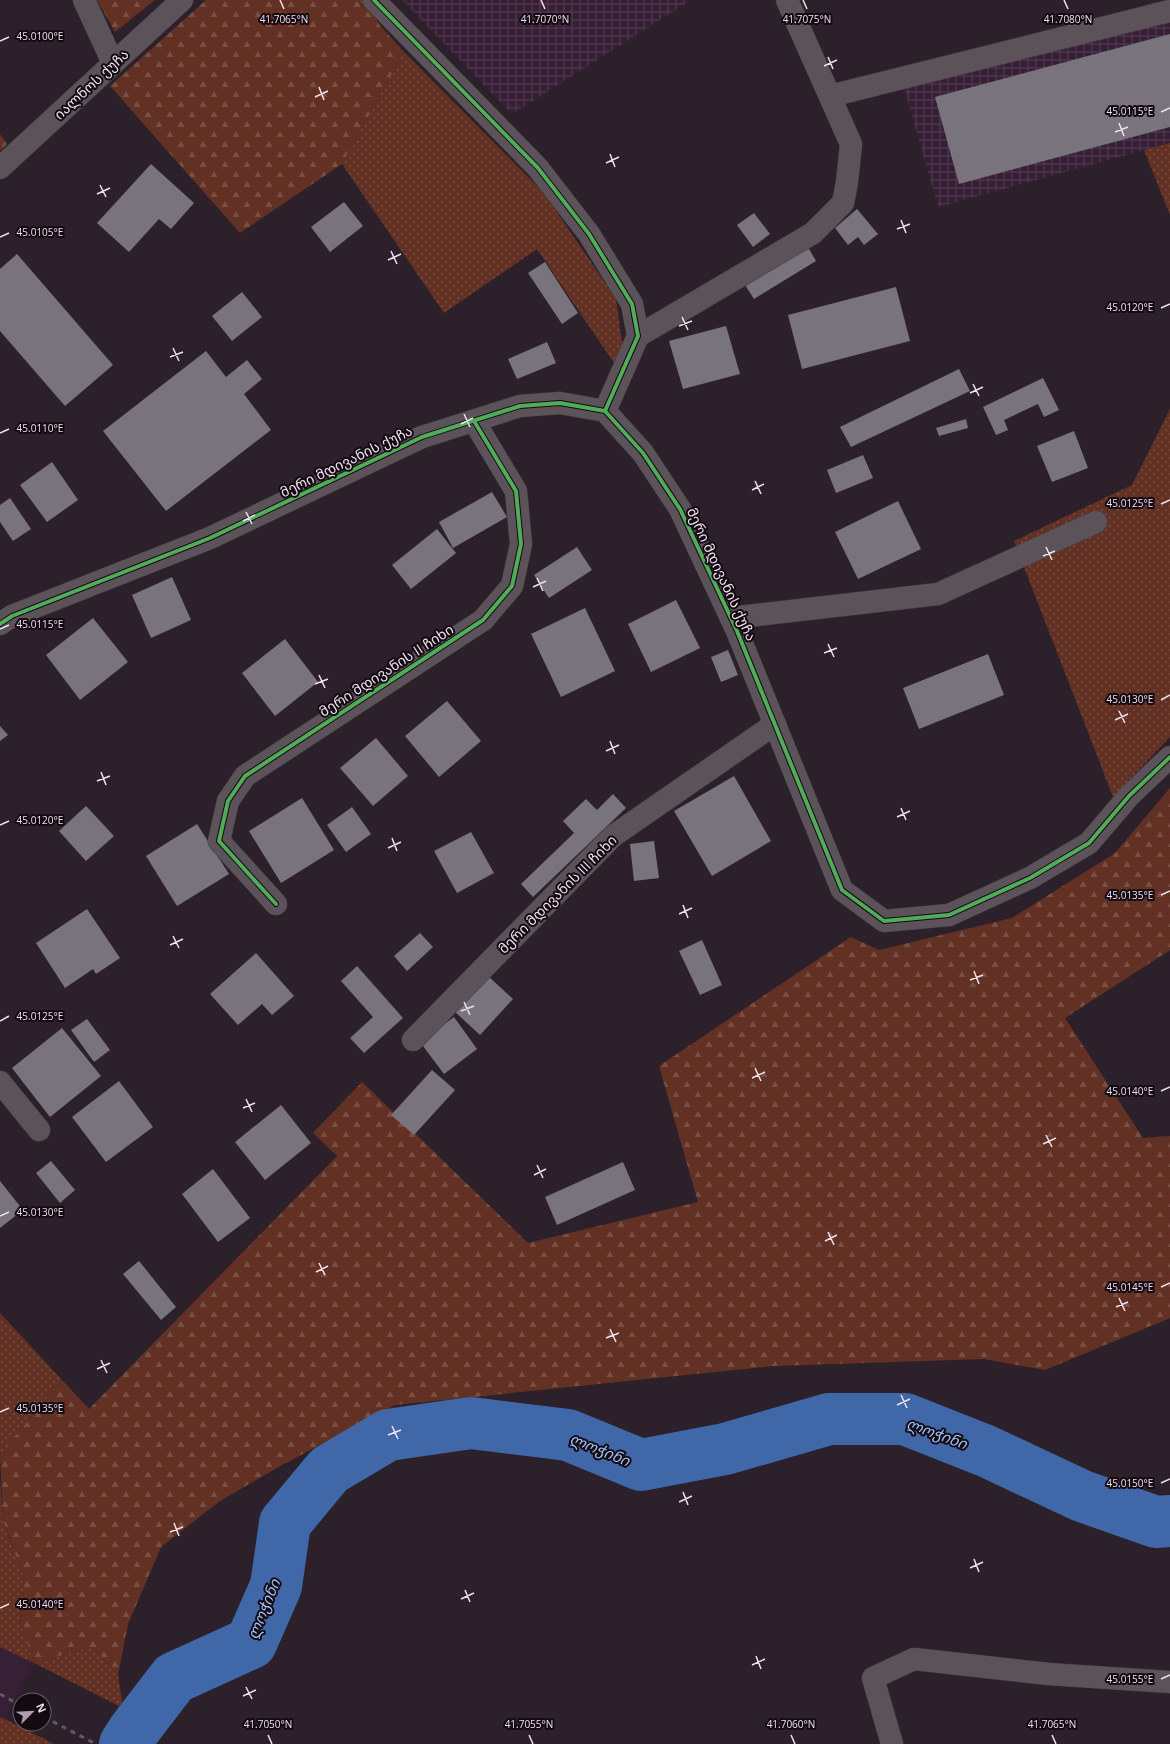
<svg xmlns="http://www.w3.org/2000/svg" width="1170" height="1744" font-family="'Open Sans','Noto Sans Georgian',sans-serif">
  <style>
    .built { fill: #371f36 }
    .industrial { fill: url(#industrial-grid) }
    .grass { fill: url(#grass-dots) }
    .forest { fill: url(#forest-firs) }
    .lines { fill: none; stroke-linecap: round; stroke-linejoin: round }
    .river { stroke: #4068a8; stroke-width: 52 }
    .building { fill: #79737e }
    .minor-casing { stroke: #483e47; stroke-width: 23 }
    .minor { stroke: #5b525a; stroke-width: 22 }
    .rail { stroke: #625861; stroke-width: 3; stroke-dasharray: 5 5; stroke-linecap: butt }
    .cycleway-casing { stroke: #130a12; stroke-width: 6 }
    .cycleway { stroke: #51ab58; stroke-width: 4 }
    .ticks { fill: none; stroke: #efe1ee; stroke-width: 1.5 }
    .labels { text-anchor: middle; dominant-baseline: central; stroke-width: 4; stroke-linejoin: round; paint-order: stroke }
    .street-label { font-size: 14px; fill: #efe1ee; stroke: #130a12 }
    .water-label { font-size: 15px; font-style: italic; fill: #9dc2fa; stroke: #130a12 }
    .ticks-label { font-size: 10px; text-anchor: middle; fill: #efe1ee; stroke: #130a12; stroke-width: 4; stroke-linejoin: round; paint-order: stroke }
  </style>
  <defs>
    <pattern id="industrial-grid" width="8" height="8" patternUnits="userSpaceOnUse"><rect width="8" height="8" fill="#371f36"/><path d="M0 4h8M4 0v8" fill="none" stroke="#543f53"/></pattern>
    <pattern id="grass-dots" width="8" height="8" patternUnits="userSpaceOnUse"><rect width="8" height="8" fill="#623123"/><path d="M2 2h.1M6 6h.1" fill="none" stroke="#794f43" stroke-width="1.8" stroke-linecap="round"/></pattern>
    <pattern id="forest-firs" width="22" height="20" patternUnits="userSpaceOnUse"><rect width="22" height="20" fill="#623123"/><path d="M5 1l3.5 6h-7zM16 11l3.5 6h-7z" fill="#794f43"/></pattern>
  </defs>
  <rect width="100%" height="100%" fill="#2c212b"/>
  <polygon class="built" points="0,1647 34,1663 5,1719 0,1717"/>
  <g class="industrial">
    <polygon points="402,0 691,0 512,114"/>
    <polygon points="1164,0 1170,0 1170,143 938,207 900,73"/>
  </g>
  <g class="grass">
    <polygon points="357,0 365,0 380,26"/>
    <polygon points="404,52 544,193 616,299 623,348 616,366 537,249 444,313 342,164"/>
    <polygon points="1170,143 1170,215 1144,150"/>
    <polygon points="1170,409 1170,737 1113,797 1014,541 1132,485"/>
    <polygon points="0,1313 62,1380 0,1454"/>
    <polygon points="0,1479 3,1521 24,1578 20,1622 34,1663 92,1647 118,1675 123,1708 34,1663 0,1647"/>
    <polygon points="0,1717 5,1719 54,1744 0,1744"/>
  </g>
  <g class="forest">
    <polygon points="97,0 155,0 115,32"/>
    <polygon points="206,0 357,0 404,52 342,164 240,233 110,86"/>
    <polygon points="0,134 7,144 0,151"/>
    <polygon points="1170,788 1170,950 1065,1018 1143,1138 1170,1136 1170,1318 1045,1370 984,1359 774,1366 395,1405 282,1465 220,1501 161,1547 128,1624 118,1675 92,1647 34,1663 20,1622 24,1578 3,1520 0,1454 62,1380 89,1409 337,1156 313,1133 362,1082 528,1243 698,1202 659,1066 851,937 879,950 1012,918 1115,853"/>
  </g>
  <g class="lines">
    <polyline class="river" points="125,1744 134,1730 174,1678 251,1643 276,1586 285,1523 329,1470 388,1435 471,1423 568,1435 641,1465 725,1449 829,1419 905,1419 986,1451 1082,1496 1156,1522 1170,1521"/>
  </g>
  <g class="building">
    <polygon points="1170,34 1170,127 959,184 935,97"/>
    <polygon points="151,164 194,203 171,229 159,219 129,252 97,223"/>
    <polygon points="344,202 363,226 330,252 311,227"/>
    <polygon points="857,209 878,234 864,245 858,237 848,245 835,228"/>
    <polygon points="754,213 770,234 753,247 737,225"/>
    <polygon points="808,247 816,261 754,299 745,285"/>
    <polygon points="17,254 113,365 65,406 0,331 0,269"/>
    <polygon points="545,262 578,313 562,324 528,273"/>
    <polygon points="896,287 910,341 802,369 788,315"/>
    <polygon points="242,292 262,317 232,341 212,316"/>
    <polygon points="726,326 740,374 683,389 669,341"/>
    <polygon points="547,342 556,363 517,379 508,359"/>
    <polygon points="206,351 226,377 247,360 262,379 244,394 271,430 166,511 103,431"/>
    <polygon points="959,369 970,391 851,447 840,427"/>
    <polygon points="1043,378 1059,410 1044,417 1038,404 1004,420 1008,430 996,435 983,407"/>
    <polygon points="966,419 968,428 939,436 936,428"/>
    <polygon points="1074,431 1088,468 1052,482 1037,446"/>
    <polygon points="863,455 873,478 836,493 827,470"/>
    <polygon points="52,462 78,500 47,522 20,485"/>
    <polygon points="492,492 507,517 453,548 439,522"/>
    <polygon points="10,498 31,529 13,541 0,522 0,505"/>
    <polygon points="898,501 921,549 858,579 835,532"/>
    <polygon points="437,529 456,553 411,589 392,565"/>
    <polygon points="577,547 592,570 549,598 534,575"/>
    <polygon points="172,577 191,620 151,638 132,595"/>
    <polygon points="676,600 700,648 651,672 628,624"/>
    <polygon points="585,608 615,671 561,697 531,634"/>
    <polygon points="93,618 128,662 80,700 46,655"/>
    <polygon points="285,639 318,682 275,716 242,673"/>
    <polygon points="728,650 738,675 721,682 711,657"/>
    <polygon points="988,654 1004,695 919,729 903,688"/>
    <polygon points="447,701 481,741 439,777 405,736"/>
    <polygon points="0,726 8,735 0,741"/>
    <polygon points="376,738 408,776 373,806 340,768"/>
    <polygon points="734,776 771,841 712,876 674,811"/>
    <polygon points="613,794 626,808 533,897 521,884 574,833 563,821 586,799 597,810"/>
    <polygon points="302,798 334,850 281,883 249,831"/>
    <polygon points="86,806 114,836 86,861 59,831"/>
    <polygon points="352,807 371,834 346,852 327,825"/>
    <polygon points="197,824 229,874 177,906 146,856"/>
    <polygon points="471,832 494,873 457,893 434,851"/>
    <polygon points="654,841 659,878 634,881 630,844"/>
    <polygon points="87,909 120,958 96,974 93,969 65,988 36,943"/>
    <polygon points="420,933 433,947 407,971 394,956"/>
    <polygon points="702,940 722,985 700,995 679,951"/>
    <polygon points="256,953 294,996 272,1015 262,1004 238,1025 210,994"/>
    <polygon points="357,966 403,1018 364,1053 350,1038 373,1017 341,981"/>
    <polygon points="487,975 513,999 480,1035 454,1011"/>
    <polygon points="454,1017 477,1049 444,1074 420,1042"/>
    <polygon points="87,1019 110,1050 94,1062 71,1030"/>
    <polygon points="62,1028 101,1076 50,1117 12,1068"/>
    <polygon points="432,1070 455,1090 414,1135 391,1115"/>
    <polygon points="119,1081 153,1127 106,1162 72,1117"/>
    <polygon points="281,1105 311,1143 265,1180 235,1142"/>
    <polygon points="51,1161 75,1190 60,1203 36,1173"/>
    <polygon points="623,1162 635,1190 557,1225 545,1197"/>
    <polygon points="213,1169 250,1218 218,1242 182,1194"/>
    <polygon points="0,1181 23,1210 0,1228"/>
    <polygon points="139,1261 176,1307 161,1320 123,1274"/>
  </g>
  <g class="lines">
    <g class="minor-casing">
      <g id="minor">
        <polyline points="84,0 113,63"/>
        <polyline points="374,0 538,168 589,234 632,304 638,336 605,411"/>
        <polyline points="830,96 1170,11"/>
        <polyline points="0,168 182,0"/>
        <polyline points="638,336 813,233 843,203 847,182 851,144 787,0"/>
        <polyline points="731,618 938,594 1096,522"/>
        <polyline points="0,624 12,616 210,538 422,437 520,406 560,403 605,411 643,453 680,509 737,631 842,890 884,921 949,915 1030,878 1089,843 1129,796 1170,757"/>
        <polyline points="276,904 219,841 228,801 245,776 483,620 512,586 521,544 516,491 474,421"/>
        <polyline points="413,1040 613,836 775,724"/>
        <polyline points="0,1082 39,1130"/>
        <polyline points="892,1744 873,1678 914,1659 1048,1674 1170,1682"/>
      </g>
    </g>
    <use href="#minor" class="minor"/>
    <g class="rail">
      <polyline points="0,1694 20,1705"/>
      <polyline points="44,1717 96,1744"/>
    </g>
    <g class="cycleway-casing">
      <g id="cycleway">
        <polyline points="374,0 538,168 589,234 632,304 638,336 605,411"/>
        <polyline points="0,624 12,616 210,538 422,437 520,406 560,403 605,411 643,453 680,509 737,631 842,890 884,921 949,915 1030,878 1089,843 1129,796 1170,757"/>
        <polyline points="276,904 219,841 228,801 245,776 483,620 512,586 521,544 516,491 474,421"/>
      </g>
    </g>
    <use href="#cycleway" class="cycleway"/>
  </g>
  <path class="ticks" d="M280 0 284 9M541 0 545 9M803 0 807 9M1064 0 1068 9M0 41 9 37M828 57 833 69M824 66 837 60M319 87 324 100M315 97 328 91M1161 112 1170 108M1119 123 1124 136M1115 132 1128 127M610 154 615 167M606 163 619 157M100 185 106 197M97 194 110 188M901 220 906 233M897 229 910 224M0 237 9 233M391 251 397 264M388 260 401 254M1161 308 1170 304M682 317 688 330M679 326 692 321M173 348 179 361M170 357 183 352M973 384 979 396M970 393 983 387M464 414 470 427M461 424 473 418M0 433 9 429M755 481 761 494M752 490 764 484M1161 504 1170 500M246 512 252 524M243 521 255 515M1046 547 1052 560M1043 556 1055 551M537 578 543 591M533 587 546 581M0 629 9 625M828 644 834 657M824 653 837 648M319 675 325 688M315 684 328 679M1161 700 1170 695M1119 711 1125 723M1115 720 1128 714M610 741 615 754M606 751 619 745M101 772 106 785M97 781 110 776M901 808 906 820M897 817 910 811M0 825 9 821M392 838 397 851M388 848 401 842M1161 895 1170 891M683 905 688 918M679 914 692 908M173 936 179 948M170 945 183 939M974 971 979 984M970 980 983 975M464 1002 470 1015M461 1011 474 1006M0 1021 9 1016M755 1068 761 1081M752 1078 765 1072M1161 1091 1170 1087M246 1099 252 1112M243 1108 255 1103M1046 1135 1052 1147M1043 1144 1056 1138M537 1165 543 1178M534 1175 546 1169M0 1216 9 1212M828 1232 834 1245M825 1241 837 1235M319 1263 325 1275M316 1272 328 1266M1161 1287 1170 1283M1119 1298 1125 1311M1116 1307 1128 1302M610 1329 616 1342M606 1338 619 1333M101 1360 107 1373M97 1369 110 1363M901 1395 907 1408M897 1405 910 1399M0 1412 9 1408M392 1426 398 1439M388 1435 401 1430M1161 1483 1170 1479M683 1492 688 1505M679 1502 692 1496M174 1523 179 1536M170 1532 183 1527M974 1559 979 1572M970 1568 983 1562M465 1590 470 1602M461 1599 474 1593M0 1608 9 1604M756 1656 761 1669M752 1665 765 1659M1161 1679 1170 1675M246 1687 252 1699M243 1696 256 1690M268 1735 272 1744M529 1735 533 1744M791 1735 795 1744M1052 1735 1056 1744"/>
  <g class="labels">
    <g class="street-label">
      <text transform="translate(91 84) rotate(-43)">იალნოს ქუჩა</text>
      <text transform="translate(346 461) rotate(-26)">მერი მდივანის ქუჩა</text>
      <text transform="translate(722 574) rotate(65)">მერი მდივანის ქუჩა</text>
      <text transform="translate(386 670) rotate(-33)">მერი მდივანის II ჩიხი</text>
      <text transform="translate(557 894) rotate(-45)">მერი მდივანის III ჩიხი</text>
    </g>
    <g class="water-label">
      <text transform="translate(937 1433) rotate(20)">ლოჭინი</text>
      <text transform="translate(600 1449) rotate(22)">ლოჭინი</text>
      <text transform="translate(263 1609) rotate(-68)">ლოჭინი</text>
    </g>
  </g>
  <g class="ticks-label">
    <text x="284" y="23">41.7065°N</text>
    <text x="545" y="23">41.7070°N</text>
    <text x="1068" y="23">41.7080°N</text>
    <text x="807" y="23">41.7075°N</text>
    <text x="40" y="40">45.0100°E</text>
    <text x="1130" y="115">45.0115°E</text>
    <text x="40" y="236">45.0105°E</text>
    <text x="1130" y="311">45.0120°E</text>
    <text x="40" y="432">45.0110°E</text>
    <text x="1130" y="507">45.0125°E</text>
    <text x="40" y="628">45.0115°E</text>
    <text x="1130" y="703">45.0130°E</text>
    <text x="40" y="824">45.0120°E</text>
    <text x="1130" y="899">45.0135°E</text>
    <text x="40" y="1020">45.0125°E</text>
    <text x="1130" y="1095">45.0140°E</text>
    <text x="40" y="1216">45.0130°E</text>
    <text x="1130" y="1291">45.0145°E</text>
    <text x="40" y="1412">45.0135°E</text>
    <text x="1130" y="1487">45.0150°E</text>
    <text x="40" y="1608">45.0140°E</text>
    <text x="1130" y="1683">45.0155°E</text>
    <text x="268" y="1728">41.7050°N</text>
    <text x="529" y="1728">41.7055°N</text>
    <text x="791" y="1728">41.7060°N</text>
    <text x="1052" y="1728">41.7065°N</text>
  </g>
  <g transform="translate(32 1712) rotate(66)"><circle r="19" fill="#130a12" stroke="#6b606a"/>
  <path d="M0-3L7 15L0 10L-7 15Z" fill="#ab9eaa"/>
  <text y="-6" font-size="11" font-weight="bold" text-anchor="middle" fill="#efe1ee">N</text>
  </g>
</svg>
